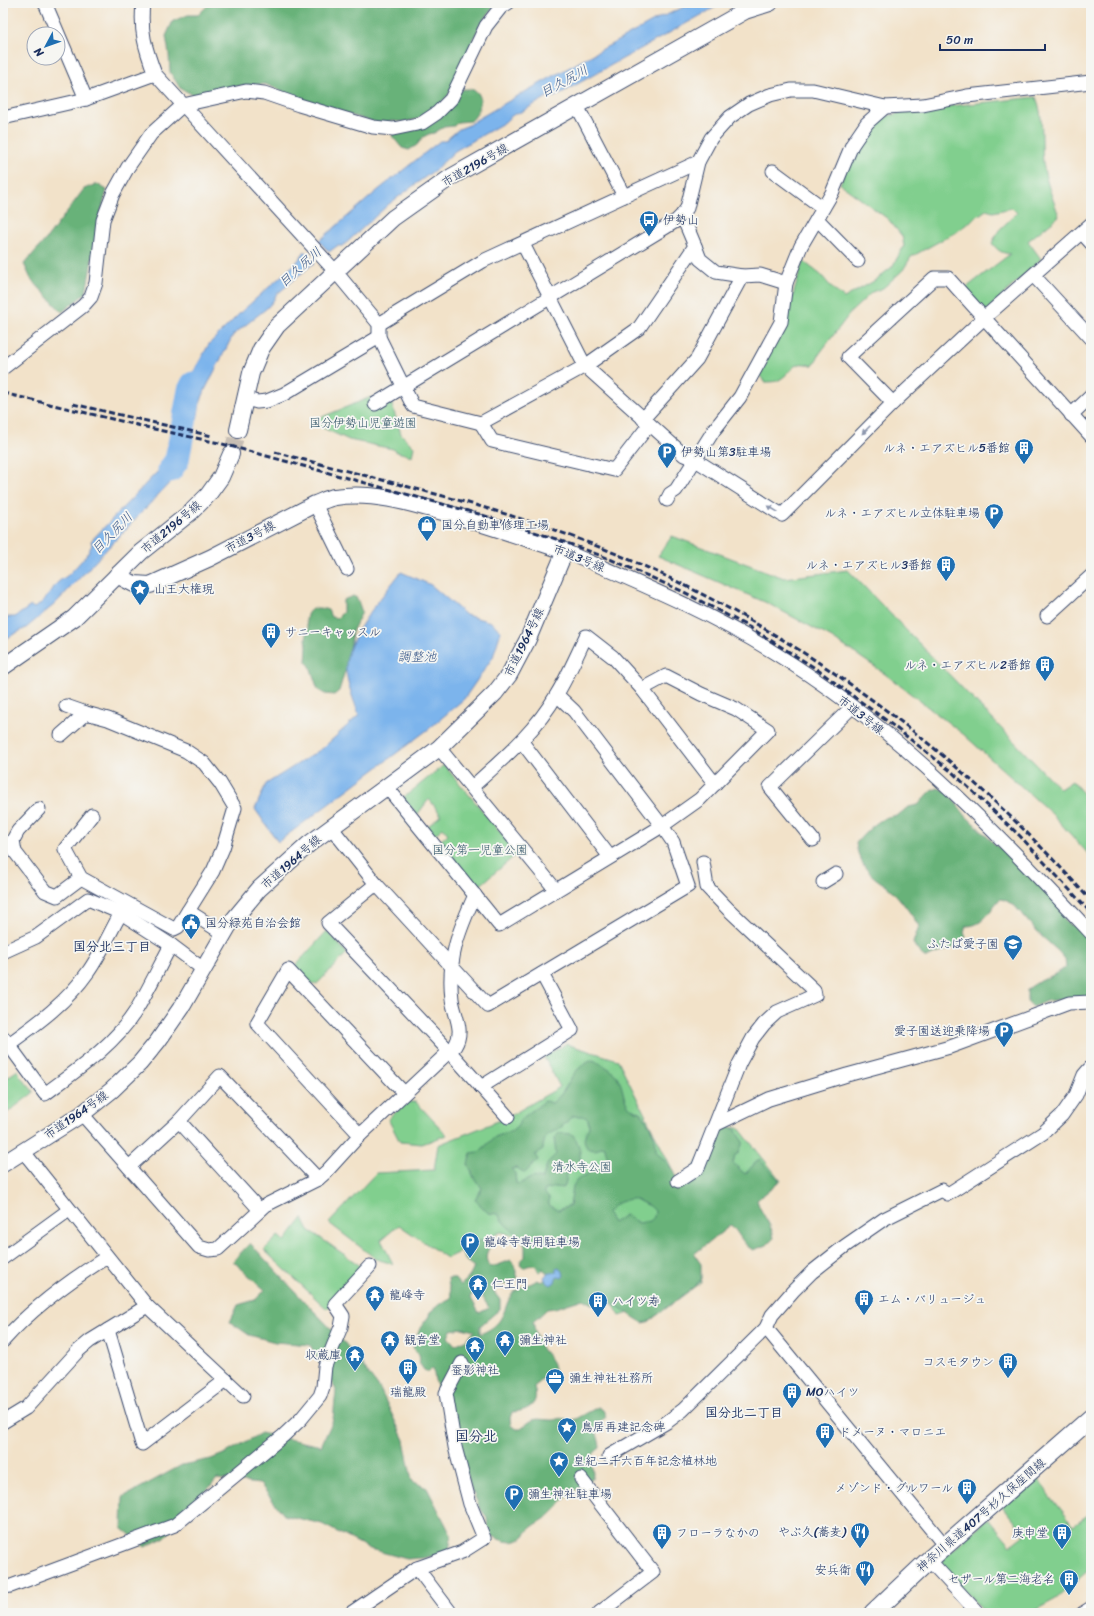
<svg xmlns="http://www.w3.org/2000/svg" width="1094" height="1616" font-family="Sriracha,'Klee One',sans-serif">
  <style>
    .green { fill: #81cf8e; stroke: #4e7f76 }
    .forest { fill: #68b279; stroke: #42706c; fill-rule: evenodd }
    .water { fill: #7cb4ec; stroke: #4c72a5 }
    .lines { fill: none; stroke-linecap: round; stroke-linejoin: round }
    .river { stroke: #7cb4ec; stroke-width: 25 }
    .tertiary-tunnel { stroke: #c7beb4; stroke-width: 16; stroke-dasharray: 16 8; stroke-linecap: butt }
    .minor-casing { stroke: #3b4a6e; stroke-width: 15 }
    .tertiary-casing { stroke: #3b4a6e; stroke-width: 18 }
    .secondary-casing { stroke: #3b4a6e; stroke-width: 20 }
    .minor { stroke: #fff; stroke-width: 13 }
    .tertiary { stroke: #fff; stroke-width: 16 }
    .secondary { stroke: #fff; stroke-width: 18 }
    .rail { stroke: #1b2f5e; stroke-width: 3; stroke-dasharray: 6 3; stroke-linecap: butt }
    .oneway { fill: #8d97ae }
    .labels { text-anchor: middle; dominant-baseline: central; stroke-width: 3.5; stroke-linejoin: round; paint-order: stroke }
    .street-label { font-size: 12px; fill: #1b2f5e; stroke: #f6f6f2 }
    .poi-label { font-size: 12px; fill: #1b2f5e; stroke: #f6f6f2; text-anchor: start }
    .park-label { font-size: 12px; fill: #34576a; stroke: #f6f6f2 }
    .water-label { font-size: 13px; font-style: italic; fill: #385789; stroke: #f6f6f2 }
    .neighbourhood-label { font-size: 13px; font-weight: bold; fill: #1b2f5e; stroke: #f6f6f2 }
    .quarter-label { font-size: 14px; font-weight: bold; fill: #1b2f5e; stroke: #f6f6f2 }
  </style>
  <rect width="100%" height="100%" fill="#f6f6f2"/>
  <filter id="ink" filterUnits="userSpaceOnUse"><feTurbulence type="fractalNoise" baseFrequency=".025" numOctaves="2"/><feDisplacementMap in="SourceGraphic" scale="8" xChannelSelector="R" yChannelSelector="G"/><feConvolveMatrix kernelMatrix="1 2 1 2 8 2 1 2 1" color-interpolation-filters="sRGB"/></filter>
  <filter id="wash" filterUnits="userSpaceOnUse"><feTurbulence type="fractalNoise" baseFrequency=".012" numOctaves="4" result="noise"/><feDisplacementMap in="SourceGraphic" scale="16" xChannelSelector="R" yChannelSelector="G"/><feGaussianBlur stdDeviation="0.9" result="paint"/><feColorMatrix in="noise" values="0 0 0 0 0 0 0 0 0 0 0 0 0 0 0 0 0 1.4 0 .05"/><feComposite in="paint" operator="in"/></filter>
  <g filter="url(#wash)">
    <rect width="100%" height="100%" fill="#f2e2c9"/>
    <g class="green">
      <path d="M1036 97C1044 115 1041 142 1043 162 1045 180 1053 199 1059 216L1028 241 1041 259 984 313 963 290 1010 254C1001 253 997 250 992 243L999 230 1017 213 1012 208 993 212 986 210 956 232 911 257 903 270 883 288 872 292 851 312 820 353 813 366C791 358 794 373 777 381 774 382 769 382 765 382L760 376 787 316 803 261 821 275 833 289 844 298 874 281 892 267 904 246 902 236 888 219 840 184 852 154 871 126 888 116 912 110Z"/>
      <polygon points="371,397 379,410 391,402 401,434 414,447 412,456 397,452 393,449 349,440 310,422"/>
      <polygon points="672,536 784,578 848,570 1060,789 1072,781 1091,802 1091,857 1052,814 963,734 881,671 832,638 767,603 658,556"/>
      <polygon points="444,765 518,853 477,888 439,842 448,834 443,828 434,835 427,827 441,815 429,799 417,815 403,798"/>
      <polygon points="327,931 347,953 317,984 309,985 293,968"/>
      <polygon points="566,1044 618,1060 678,1181 700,1168 721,1129 738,1127 781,1181 691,1246 701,1282 648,1322 632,1312 620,1316 580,1246 539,1272 522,1238 501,1232 447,1258 399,1225 381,1240 393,1264 376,1259 329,1223 376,1173 434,1170 438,1145 508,1117 560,1087 544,1057"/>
      <polygon points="18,1070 20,1076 33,1091 33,1093 3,1116 3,1080"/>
      <polygon points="407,1102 416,1102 447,1135 422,1144 400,1142 388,1119"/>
      <polygon points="303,1218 309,1230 362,1267 327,1309 264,1250 278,1236 285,1241"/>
      <polygon points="1036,1477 1073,1525 1091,1513 1091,1568 1056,1599 1030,1613 985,1613 943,1567 943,1559 988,1518 1011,1545 1025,1534 1002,1506"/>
    </g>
    <g class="forest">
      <polygon points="210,3 497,3 480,25 448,96 433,111 418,119 405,122 391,121 377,123 313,104 265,84 239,86 197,97 180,88 170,72 169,54 166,36 173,21 188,15 198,15"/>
      <path d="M463 89C467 89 472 89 476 91 485 98 478 115 471 121L458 122 454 126 444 127 434 133 429 134 423 137 417 145 409 150 402 148 392 136 393 133 414 128Z"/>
      <polygon points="97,184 107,190 99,220 86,293 62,312 31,279 24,264 48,237 84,189"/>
      <path d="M353 596 357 598 362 612 352 632 349 664 344 674 339 691 334 695 325 694 318 690 310 666 306 662 307 646 306 638 308 628C304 620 306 608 318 608 321 608 325 609 328 610L331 617 337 618 343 612V600Z"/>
      <path d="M938 788 947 791 965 815 998 847 1004 849 1063 910V917L1070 925 1083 927 1091 930V1000H1056L1046 1001 1033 1007 1027 1001V990C1037 980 1054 977 1066 967L1065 959 1058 951 1037 932 1015 906 1005 900 1000 899C989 910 985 926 966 926L964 932 966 938C955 951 941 950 927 958 920 955 917 950 913 943L919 926C910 913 902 900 890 889 886 885 880 882 875 878 865 870 857 856 856 843 866 832 882 814 897 816L908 807 918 805 931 791Z"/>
      <path d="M593 1060C602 1064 613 1070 618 1078 626 1092 621 1108 640 1112 649 1123 657 1137 656 1151L673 1170 677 1180 686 1178 718 1131 730 1127 736 1130 738 1135 743 1142 739 1153 735 1155 733 1163 745 1174 759 1159 779 1180 776 1185 757 1200C761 1215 771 1222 774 1238L767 1245 753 1250C742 1244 740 1234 731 1225L694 1254 701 1264V1279L695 1286 648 1322 643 1323C630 1316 620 1306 606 1300L592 1304 583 1299 555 1308 547 1309 533 1322C535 1331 537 1339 541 1347 546 1355 555 1361 554 1372L540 1380 534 1388C540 1405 527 1411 512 1412L510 1418 511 1426 517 1429H521C534 1417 534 1419 550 1420 557 1421 559 1415 568 1421L576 1419 598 1407 603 1410 606 1417C590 1431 599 1432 600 1448 582 1460 598 1470 591 1479 585 1486 577 1488 571 1493 563 1499 557 1509 550 1515 544 1520 537 1523 532 1527 526 1532 523 1539 516 1541 507 1544 495 1538 488 1533L487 1517 481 1510 470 1486 452 1414 440 1395 435 1380 433 1368 428 1372 424 1370 419 1363C421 1356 418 1353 413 1348L420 1328 429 1316 430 1312 441 1303 451 1298C451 1291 448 1286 448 1278H454L460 1285C468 1280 471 1275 474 1267L466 1261 462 1254C465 1244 474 1241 484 1240L490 1247C485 1254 485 1260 490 1267L498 1265 511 1260 514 1265 518 1278 510 1284 494 1285 491 1288 500 1300V1309L480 1326V1334C497 1327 501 1321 507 1304 509 1299 511 1294 516 1291 522 1285 531 1285 537 1280L542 1282 547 1278V1273C540 1265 532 1263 523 1268L520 1265 521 1260 525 1257V1247L521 1235C511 1231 503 1224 498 1214L488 1213 475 1200 482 1188 474 1178 468 1164 471 1153 479 1152 495 1137 511 1131 518 1125 521 1119 545 1101 552 1103C571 1089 567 1070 593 1060ZM572 1116H583L588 1119 589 1127C584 1135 582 1141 588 1149L596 1150 602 1146 605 1147C606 1158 612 1160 602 1169L596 1167 591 1168 589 1173 577 1180 573 1186 570 1206 558 1210 549 1205V1198L544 1193 545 1190 556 1187 562 1188 565 1186 567 1174 580 1162C581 1151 579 1142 572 1134L559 1133 554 1138 556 1154 548 1162 542 1179 533 1177 519 1184 516 1183 515 1173 511 1169 517 1168 525 1173 538 1160 535 1155 543 1150C544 1134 548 1135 560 1128 565 1125 568 1120 572 1116ZM630 1199H634L650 1206 655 1211 654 1217 650 1221 639 1223 625 1215 613 1223 607 1213C615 1203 620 1202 630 1199ZM479 1291 489 1308 479 1313 470 1296ZM462 1328 474 1331 467 1339 455 1345 448 1337 451 1330Z"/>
      <polygon points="250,1243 304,1301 344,1342 380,1389 404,1440 412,1481 427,1488 451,1535 449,1553 423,1558 407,1559 370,1549 322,1524 284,1515 260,1484 217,1479 165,1537 145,1547 122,1528 123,1497 182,1465 211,1459 226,1453 261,1433 321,1446 333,1420 336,1390 310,1345 275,1342 249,1335 230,1322 238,1305 255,1300 265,1290 233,1261"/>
    </g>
    <g class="water">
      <path d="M693 3H723L554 97 549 96 521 112C514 113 510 117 505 122L455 151 436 169 389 204 343 246H337L329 252 319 241 377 191 431 148 440 141H445L459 129 469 125 476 120 521 94 661 17 664 16Z"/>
      <polygon points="305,251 315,262 276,295 273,301 267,308 233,335 206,388 200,403 197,420 176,416 188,382 209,344 241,312 296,263"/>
      <path d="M173 437 190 441 183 463 177 475 55 604 26 628 3 640V620L8 617H15L31 606 34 608C45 602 50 592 57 583 60 580 64 578 67 576 76 567 87 556 92 545L91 541 157 472 161 474C177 463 169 451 173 437Z"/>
      <path d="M401 572 431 585 466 615 491 622 501 631 493 657 464 699 430 728 278 842 255 809 266 784 323 748 359 715C354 701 348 686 346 671 343 640 383 596 401 572Z"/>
      <polygon points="559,1267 564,1275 562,1278 559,1277 556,1278 555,1282 551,1285 546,1282 544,1277 547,1274 556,1272 556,1268"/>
    </g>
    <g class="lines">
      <polyline class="river" points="170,470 177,460 190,390 193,384"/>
    </g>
  </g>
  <g filter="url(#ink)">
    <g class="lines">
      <polyline class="tertiary-tunnel" points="231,454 238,430"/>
      <g class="minor-casing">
        <g id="minor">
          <polyline points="45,3 86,99"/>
          <path d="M143 3C140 31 145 48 155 74L335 271 379 324V337L413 406 481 423 585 366 639 328 695 246 682 215"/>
          <polyline points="577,106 624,196"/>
          <polyline points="3,118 86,99 155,74"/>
          <polyline points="773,171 823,208"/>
          <polyline points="817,219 858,261"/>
          <polyline points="1082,233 1091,243"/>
          <polyline points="523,244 585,366 684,455 694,459 782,515 893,403 984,318 1091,224"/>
          <polyline points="695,246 700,259 716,272 742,276 760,275 786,283"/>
          <polyline points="1034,276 1091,338"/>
          <polyline points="379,324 483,261 698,162"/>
          <polyline points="3,368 83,306 91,297 96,283 103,220 113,194 128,167 151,134 183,105 246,91 264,93 299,105 373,127 393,129 422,123 437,113 451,99 486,26 501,7 508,3"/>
          <polyline points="246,399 257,402 267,401 284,394 379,337"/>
          <polyline points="893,403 848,357 934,278 948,278 1091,436"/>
          <polyline points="375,404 676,221 682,215 687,208 698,162 711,138 730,117 749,104 770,95 791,90 813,90 885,107 923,105 967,96 1091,82"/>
          <polyline points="1071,415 1091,396"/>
          <polyline points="643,419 697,359 742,276"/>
          <polyline points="481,423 492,441 614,470 649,425"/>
          <polyline points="667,500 670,494 676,490 714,430 740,397 781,322 786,283 801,246 832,193 852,145 867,123 885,107"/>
          <polyline points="315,504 347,569"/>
          <path d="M565 551C636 582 707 611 773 652 895 726 994 829 1091 933"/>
          <polyline points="1047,616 1091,576"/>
          <polyline points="66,706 86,713 108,719 186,751 204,763 220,783 235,808 223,848 213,871 178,927 174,929 81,878 65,849 92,815"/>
          <polyline points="61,735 86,713"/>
          <polyline points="522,742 610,857"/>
          <polyline points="439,748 556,890"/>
          <polyline points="386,786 499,925 662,826 700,799 768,730 736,709 701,694 666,676 642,689"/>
          <path d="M472 787C503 759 536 731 557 694 568 676 577 655 586 636L613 657 642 689 715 784"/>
          <polyline points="39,809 18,831 13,840 15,852 45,891 57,896 81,878"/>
          <polyline points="331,827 376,884 488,1006 688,886 673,842 662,826 574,711 557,695"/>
          <polyline points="813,840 770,787 852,707"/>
          <polyline points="823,882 836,874"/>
          <polyline points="376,884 328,923 450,1052 508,1117"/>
          <polyline points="188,911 224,934"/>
          <polyline points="3,952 36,937 88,899 121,913 171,945 203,969"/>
          <path d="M3 1037 45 1094C77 1070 113 1046 135 1012 148 991 159 967 171 945"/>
          <path d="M9 1044C38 1023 67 1002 88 972 101 954 110 932 121 913"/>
          <polyline points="481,1087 572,1030 542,974"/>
          <path d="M82 1114 199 1247 209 1250 218 1249 266 1205 318 1179 326 1172 356 1139 455 1046C465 1030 454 1015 452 999 447 959 459 930 475 895"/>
          <polyline points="179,1121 260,1210"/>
          <polyline points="715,1125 769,1099 847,1075 950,1047 1069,1003 1091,1002"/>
          <polyline points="360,1135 257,1023 288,970 404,1093"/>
          <polyline points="23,1151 147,1306 243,1396"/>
          <polyline points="129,1167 179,1121 220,1076 318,1179"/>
          <polyline points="678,1181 698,1168 739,1064 753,1038 764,1024 777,1012 815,995 814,990 728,909 707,887 703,862"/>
          <polyline points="3,1258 69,1210"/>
          <polyline points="766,1328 945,1546"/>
          <polyline points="108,1330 142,1444 226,1380"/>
          <path d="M3 1341C33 1307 69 1281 107 1257"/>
          <polyline points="3,1422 26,1408 78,1351 90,1341 147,1306"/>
          <polyline points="609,1456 667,1422 683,1410 766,1328 772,1315 793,1291 812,1272 845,1246 884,1219 942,1190 948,1194 1043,1133 1062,1115 1076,1095 1084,1075 1091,1067"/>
          <polyline points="581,1479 653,1572 599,1613"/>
          <polyline points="929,1560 978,1613"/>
          <polyline points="417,1568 451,1613"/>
          <polyline points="3,1587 11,1586 175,1525 283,1436 301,1419 320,1396 323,1387 325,1366 341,1327 343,1316 335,1304 370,1266"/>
          <polyline points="351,1613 417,1568 462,1552 484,1538 470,1504 455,1447 446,1393 462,1363"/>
          <polyline points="1083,1613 1091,1608"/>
        </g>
      </g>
      <g class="tertiary-casing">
        <g id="tertiary">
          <polyline points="238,430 251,373 261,349 277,326 393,218 451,177 745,11 770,3"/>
          <polyline points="3,667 74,618 141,552 191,512 208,495 221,477 231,454"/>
          <path d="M3 1164 82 1114 112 1090 140 1063 158 1041 183 1005 229 925 259 889 309 844 439 748 495 693 509 675 528 639 565 551C525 538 486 524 446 513 411 503 372 491 335 497 328 498 321 502 315 504L210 558 150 585 134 584 117 575"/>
        </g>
      </g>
      <g class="secondary-casing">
        <polyline id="secondary" points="873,1613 929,1560 1091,1418"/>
      </g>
      <use href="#minor" class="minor"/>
      <use href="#tertiary" class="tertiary"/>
      <use href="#secondary" class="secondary"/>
      <g class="rail">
        <polyline points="3,393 154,429 219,443 479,514 556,539 610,559 684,592 749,627 815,668 887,721 952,772 1020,836 1091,913"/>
        <polyline points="73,404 212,436"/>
        <path d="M275 452C370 478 467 499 560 532 765 606 948 738 1091 901"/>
      </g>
    </g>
    <defs><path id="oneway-solid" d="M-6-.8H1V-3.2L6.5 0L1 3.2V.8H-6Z"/></defs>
    <g class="oneway">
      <use href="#oneway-solid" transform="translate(866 430) rotate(135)"/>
      <use href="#oneway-solid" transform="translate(773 509) rotate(-148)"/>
    </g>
  </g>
  <defs>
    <g id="bus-pin" transform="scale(1)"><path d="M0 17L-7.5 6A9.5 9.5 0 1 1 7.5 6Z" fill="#1f6fb2" stroke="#f6f6f2"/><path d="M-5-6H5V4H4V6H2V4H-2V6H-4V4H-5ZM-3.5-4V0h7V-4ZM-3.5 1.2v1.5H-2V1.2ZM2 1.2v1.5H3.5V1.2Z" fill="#fff"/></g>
    <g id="building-pin" transform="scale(1)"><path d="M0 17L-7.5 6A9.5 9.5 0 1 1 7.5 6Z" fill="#1f6fb2" stroke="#f6f6f2"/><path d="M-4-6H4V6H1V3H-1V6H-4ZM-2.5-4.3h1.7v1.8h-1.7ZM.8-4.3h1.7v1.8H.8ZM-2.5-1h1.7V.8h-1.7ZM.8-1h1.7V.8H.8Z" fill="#fff"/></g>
    <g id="parking-pin" transform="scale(1)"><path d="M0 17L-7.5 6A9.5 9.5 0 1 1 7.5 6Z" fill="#1f6fb2" stroke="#f6f6f2"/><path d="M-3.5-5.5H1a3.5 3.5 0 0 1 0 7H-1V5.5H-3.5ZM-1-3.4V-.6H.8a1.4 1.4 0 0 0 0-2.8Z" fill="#fff"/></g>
    <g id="shop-pin" transform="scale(1)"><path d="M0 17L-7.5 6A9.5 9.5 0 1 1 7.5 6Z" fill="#1f6fb2" stroke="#f6f6f2"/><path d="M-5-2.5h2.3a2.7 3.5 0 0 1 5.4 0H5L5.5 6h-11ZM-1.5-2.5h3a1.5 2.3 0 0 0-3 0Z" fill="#fff"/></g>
    <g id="sight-pin" transform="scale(1)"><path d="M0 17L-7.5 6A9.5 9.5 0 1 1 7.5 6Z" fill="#1f6fb2" stroke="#f6f6f2"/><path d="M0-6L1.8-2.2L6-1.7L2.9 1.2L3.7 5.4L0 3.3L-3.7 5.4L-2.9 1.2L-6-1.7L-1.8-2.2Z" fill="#fff"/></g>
    <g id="civic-pin" transform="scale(1)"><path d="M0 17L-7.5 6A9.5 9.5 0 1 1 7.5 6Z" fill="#1f6fb2" stroke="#f6f6f2"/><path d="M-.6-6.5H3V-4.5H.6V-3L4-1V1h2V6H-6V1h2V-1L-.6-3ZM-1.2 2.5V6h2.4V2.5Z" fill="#fff"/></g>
    <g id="school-pin" transform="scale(1)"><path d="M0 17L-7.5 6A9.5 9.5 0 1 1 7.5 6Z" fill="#1f6fb2" stroke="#f6f6f2"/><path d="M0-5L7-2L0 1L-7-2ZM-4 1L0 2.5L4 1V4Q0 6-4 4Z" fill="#fff"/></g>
    <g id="temple-pin" transform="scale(1)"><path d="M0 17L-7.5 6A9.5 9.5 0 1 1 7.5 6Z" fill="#1f6fb2" stroke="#f6f6f2"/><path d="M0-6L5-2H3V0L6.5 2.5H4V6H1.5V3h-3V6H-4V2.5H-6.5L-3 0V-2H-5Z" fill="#fff"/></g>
    <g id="office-pin" transform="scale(1)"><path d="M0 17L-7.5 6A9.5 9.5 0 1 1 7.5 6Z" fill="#1f6fb2" stroke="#f6f6f2"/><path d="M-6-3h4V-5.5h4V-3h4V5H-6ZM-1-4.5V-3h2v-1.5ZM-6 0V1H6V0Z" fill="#fff"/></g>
    <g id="restaurant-pin" transform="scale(1)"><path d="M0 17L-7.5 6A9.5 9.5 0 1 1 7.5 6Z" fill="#1f6fb2" stroke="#f6f6f2"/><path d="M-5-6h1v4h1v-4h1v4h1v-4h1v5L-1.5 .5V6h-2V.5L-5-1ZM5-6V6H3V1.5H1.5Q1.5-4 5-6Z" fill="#fff"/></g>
  </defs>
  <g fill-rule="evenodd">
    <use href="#bus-pin" x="649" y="220"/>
    <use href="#building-pin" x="1024" y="448"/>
    <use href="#parking-pin" x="667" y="452"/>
    <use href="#parking-pin" x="994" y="513"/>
    <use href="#shop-pin" x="427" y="525"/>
    <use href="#building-pin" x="946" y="565"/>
    <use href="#sight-pin" x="140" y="589"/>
    <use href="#building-pin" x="271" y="632"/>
    <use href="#building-pin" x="1045" y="665"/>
    <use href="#civic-pin" x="191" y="923"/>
    <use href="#school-pin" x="1013" y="944"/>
    <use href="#parking-pin" x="1004" y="1031"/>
    <use href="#parking-pin" x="470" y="1242"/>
    <use href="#temple-pin" x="478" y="1284"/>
    <use href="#temple-pin" x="375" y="1295"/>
    <use href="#building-pin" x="864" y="1299"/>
    <use href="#building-pin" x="598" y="1301"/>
    <use href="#temple-pin" x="390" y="1340"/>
    <use href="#temple-pin" x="505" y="1340"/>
    <use href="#temple-pin" x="475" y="1346"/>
    <use href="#temple-pin" x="355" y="1355"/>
    <use href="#building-pin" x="1008" y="1362"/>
    <use href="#building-pin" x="408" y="1368"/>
    <use href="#office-pin" x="555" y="1378"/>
    <use href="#building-pin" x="792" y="1392"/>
    <use href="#sight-pin" x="567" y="1427"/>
    <use href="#building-pin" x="825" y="1432"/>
    <use href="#sight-pin" x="559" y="1461"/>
    <use href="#building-pin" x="967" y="1488"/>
    <use href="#parking-pin" x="514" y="1494"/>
    <use href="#restaurant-pin" x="860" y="1532"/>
    <use href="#building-pin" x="662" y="1533"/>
    <use href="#building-pin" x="1062" y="1533"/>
    <use href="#restaurant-pin" x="865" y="1570"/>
    <use href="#building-pin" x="1069" y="1579"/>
  </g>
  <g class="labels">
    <g class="street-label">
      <text transform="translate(475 165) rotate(-30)">市道2196号線</text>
      <text transform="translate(171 527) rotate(-40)">市道2196号線</text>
      <text transform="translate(250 537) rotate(-28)">市道3号線</text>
      <text transform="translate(579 558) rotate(22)">市道3号線</text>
      <text transform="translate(524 642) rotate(-64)">市道1964号線</text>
      <text transform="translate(861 715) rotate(38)">市道3号線</text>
      <text transform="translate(291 862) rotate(-41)">市道1964号線</text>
      <text transform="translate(76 1115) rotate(-35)">市道1964号線</text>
      <text transform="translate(981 1515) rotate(-41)">神奈川県道407号杉久保座間線</text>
    </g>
    <g class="poi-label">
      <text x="663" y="220">伊勢山</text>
      <text x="1010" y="448" text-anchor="end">ルネ・エアズヒル5番館</text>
      <text x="681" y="452">伊勢山第3駐車場</text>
      <text x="980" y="513" text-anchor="end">ルネ・エアズヒル立体駐車場</text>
      <text x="441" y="525">国分自動車修理工場</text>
      <text x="932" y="565" text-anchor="end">ルネ・エアズヒル3番館</text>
      <text x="154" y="589">山王大権現</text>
      <text x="285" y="632">サニーキャッスル</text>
      <text x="1031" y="665" text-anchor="end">ルネ・エアズヒル2番館</text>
      <text x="205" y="923">国分緑苑自治会館</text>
      <text x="999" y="944" text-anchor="end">ふたば愛子園</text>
      <text x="990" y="1031" text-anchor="end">愛子園送迎乗降場</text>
      <text x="484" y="1242">龍峰寺専用駐車場</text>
      <text x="492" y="1284">仁王門</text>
      <text x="389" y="1295">龍峰寺</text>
      <text x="878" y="1299">エム・バリュージュ</text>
      <text x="612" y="1301">ハイツ寿</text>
      <text x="404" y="1340">観音堂</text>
      <text x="519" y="1340">彌生神社</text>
      <text x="341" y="1355" text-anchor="end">収蔵庫</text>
      <text x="994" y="1362" text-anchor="end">コスモタウン</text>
      <text x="475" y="1370" text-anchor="middle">蚕影神社</text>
      <text x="569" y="1378">彌生神社社務所</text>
      <text x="408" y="1392" text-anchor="middle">瑞龍殿</text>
      <text x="806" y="1392">MOハイツ</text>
      <text x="581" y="1427">鳥居再建記念碑</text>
      <text x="839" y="1432">ドメーヌ・マロニエ</text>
      <text x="573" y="1461">皇紀二千六百年記念植林地</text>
      <text x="953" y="1488" text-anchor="end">メゾンド・グルワール</text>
      <text x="528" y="1494">彌生神社駐車場</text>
      <text x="846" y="1532" text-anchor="end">やぶ久(蕎麦)</text>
      <text x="676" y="1533">フローラなかの</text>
      <text x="1048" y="1533" text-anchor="end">庚申堂</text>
      <text x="851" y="1570" text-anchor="end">安兵衛</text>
      <text x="1055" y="1579" text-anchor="end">セザール第二海老名</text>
    </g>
    <g class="park-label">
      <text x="363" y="423">国分伊勢山児童遊園</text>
      <text x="480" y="850">国分第一児童公園</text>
      <text x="582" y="1167">清水寺公園</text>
    </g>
    <g class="water-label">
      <text transform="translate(564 81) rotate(-29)">目久尻川</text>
      <text transform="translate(300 267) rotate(-42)">目久尻川</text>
      <text transform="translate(112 533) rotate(-46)">目久尻川</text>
      <text x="417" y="656">調整池</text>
    </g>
    <g class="neighbourhood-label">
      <text x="112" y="946">国分北三丁目</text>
      <text x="744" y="1412">国分北二丁目</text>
    </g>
    <g class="quarter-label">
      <text x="476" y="1436">国分北</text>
    </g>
  </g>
  <rect width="1094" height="1616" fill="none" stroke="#f6f6f2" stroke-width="16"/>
  <g transform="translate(46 46) rotate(229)"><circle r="19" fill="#f6f6f2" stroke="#9ea6b7"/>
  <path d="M0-3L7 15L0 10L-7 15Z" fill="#1f6fb2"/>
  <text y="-6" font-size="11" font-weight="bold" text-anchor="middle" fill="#1b2f5e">N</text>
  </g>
  <path d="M940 44v6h105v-6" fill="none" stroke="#1b2f5e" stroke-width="2"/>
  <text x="946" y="44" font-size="12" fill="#1b2f5e" stroke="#f6f6f2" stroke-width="3" paint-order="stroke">50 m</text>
</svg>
